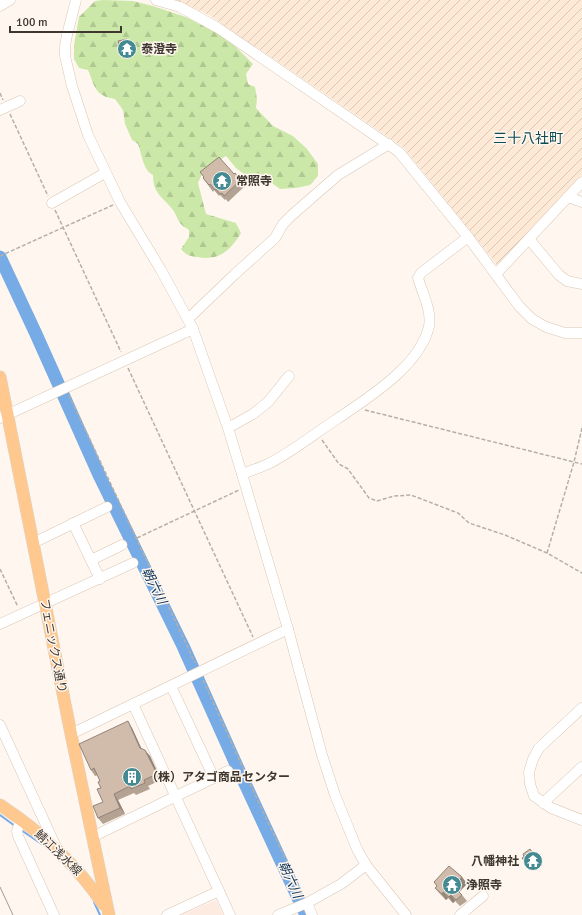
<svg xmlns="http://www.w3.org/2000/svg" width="582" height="915" font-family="Signika,'Noto Sans JP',sans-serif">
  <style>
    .industrial { fill: url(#industrial-furrows) }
    .education { fill: #fdeae1 }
    .forest { fill: url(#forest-firs) }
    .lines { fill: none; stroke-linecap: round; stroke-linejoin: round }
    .stream { stroke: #76abe5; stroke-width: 2 }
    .river { stroke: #76abe5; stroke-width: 13 }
    .minor-casing { stroke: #d9c6b4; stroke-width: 11 }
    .major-casing { stroke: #d8d7d5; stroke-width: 13 }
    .path { stroke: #b6afa7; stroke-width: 1.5; stroke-dasharray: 4 2; stroke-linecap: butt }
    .minor { stroke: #fff; stroke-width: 10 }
    .major { stroke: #fec88e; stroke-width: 12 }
    .tram { stroke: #a39b93; stroke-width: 1 }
    .wall { fill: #b4a293 }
    .shaded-wall { fill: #928478 }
    .building { fill: #d1bcab; stroke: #928478 }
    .labels { text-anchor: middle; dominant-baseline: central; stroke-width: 3; stroke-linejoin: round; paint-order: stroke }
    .poi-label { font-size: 12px; font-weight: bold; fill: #3e372f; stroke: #fff7ef; text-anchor: start }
    .street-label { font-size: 12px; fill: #3e372f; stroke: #fff7ef }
    .water-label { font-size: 13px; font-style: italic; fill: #0f355a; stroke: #fff7ef }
    .quarter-label { font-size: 14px; fill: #0e4c53; stroke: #fff7ef }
  </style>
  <defs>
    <pattern id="industrial-furrows" width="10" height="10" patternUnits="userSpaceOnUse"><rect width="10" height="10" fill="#fde9d5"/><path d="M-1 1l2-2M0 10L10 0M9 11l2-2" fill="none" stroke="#dac8b7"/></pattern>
    <pattern id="forest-firs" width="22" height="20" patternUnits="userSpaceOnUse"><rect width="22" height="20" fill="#cbe8a8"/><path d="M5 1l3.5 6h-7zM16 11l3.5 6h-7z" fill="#afc891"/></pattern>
  </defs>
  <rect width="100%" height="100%" fill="#fff7ef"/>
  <polygon class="industrial" points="176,0 582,0 582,175 498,266 403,147 209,15"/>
  <polygon class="education" points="216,900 223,915 181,915"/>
  <path class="forest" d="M103 0 133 1 153 6 186 17 226 38 241 52 253 64 246 74 248 84 255 87 257 99 256 108 273 126 293 136 307 149 318 164V176L310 185 296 188 280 189 262 176 248 177 236 168 226 156 204 170 198 183 206 214 236 223 241 233C230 251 219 261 197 257 189 256 186 255 181 249L189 237V230C176 222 180 221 173 210 163 197 153 194 153 175 143 170 142 155 138 144L132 140 125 124 123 110 115 99C95 96 95 87 88 70L79 68 74 59V45L79 17 95 1Z"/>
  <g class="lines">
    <g class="stream">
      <polyline points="0,815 15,826"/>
      <polyline points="21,830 43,845"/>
      <polyline points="94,902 100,915"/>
    </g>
    <polyline class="river" points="0,257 36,334 100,477 183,646 235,762 306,915"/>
    <g class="minor-casing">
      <g id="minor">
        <polyline points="76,0 67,35 65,46 65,56 72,86 88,135 120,202 161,270 193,329 228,428 242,474 288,629 322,755 335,795 357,849 366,865 406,915"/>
        <polyline points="156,0 180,7 218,28 399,152 468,237 519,306 532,319 546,327 565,333 582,333"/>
        <polyline points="0,6 10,0"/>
        <polyline points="0,110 20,101"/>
        <polyline points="568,197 582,202"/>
        <polyline points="52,203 105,173"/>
        <polyline points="529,239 559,275 567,281 582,284"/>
        <polyline points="496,274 582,182"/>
        <polyline points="188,319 235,274 275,238 283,224 292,215 338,175 389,144"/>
        <polyline points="0,418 193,329"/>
        <polyline points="228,428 253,414 268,402 289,376"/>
        <path d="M242 474C251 471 259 468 268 464 292 452 314 434 337 419 368 398 421 365 429 326 432 311 422 292 418 278L421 273 468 237"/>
        <polyline points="73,523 100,579"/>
        <polyline points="33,543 107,507"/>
        <polyline points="91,560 122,545"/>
        <polyline points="0,624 133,563"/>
        <polyline points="171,686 214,778"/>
        <polyline points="133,704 230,915"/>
        <polyline points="582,708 539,748 533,759 529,772 530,784 534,796 551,808 582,820"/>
        <polyline points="0,725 57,849"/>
        <polyline points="71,734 288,629"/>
        <polyline points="543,803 582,767"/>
        <polyline points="21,819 17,831 18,836 54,915"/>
        <polyline points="92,837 228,771"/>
        <polyline points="307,903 312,915"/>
        <polyline points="167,915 219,891"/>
        <polyline points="278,915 307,903 341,884 366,865"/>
        <polyline points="460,915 483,896"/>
      </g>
    </g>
    <g class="major-casing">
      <g id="major">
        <polyline points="0,377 71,734 109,915"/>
        <path d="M0 805C41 832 76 864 103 904"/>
      </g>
    </g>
    <g class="path">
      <polyline points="0,93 3,100"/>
      <polyline points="10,114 48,196"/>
      <polyline points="55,210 121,352"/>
      <polyline points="0,256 113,205"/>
      <polyline points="128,368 253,637"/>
      <polyline points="69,395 195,663"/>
      <polyline points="365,410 582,464"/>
      <polyline points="322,440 339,464 348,469 369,498 377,501 394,496 411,495 458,513 469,523 505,535 547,553 582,573"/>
      <polyline points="137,538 239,490"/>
      <polyline points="547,553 574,462 582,428"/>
      <polyline points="0,569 18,607"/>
      <polyline points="203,680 258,801 303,896"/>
    </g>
    <use href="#minor" class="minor"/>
    <use href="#major" class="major"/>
    <polyline class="tram" points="0,887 13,915"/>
  </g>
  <g class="wall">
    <polygon points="130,43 132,51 123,53 120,49"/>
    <polygon points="200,172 234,174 241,180 245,186 228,202 226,199 225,200 220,195 219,196 214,190 213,192 203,178 204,177"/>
    <polygon points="132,728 141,748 150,756 161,780 148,786 150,789 136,795 134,793 118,800 125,814 103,824 98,818 103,802 100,781 98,775 95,776 91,770"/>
    <polygon points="530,849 540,863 532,869 530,866 529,867 522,858 524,857"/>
    <polygon points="462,877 467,884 459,892 462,895 467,901 460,906 455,901 453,903 448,898 446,900 440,894 435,888 437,886 434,882"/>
  </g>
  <g class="shaded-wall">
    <polygon points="127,39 130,43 132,51 129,47"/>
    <polygon points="128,721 132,728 144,754 140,748"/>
    <polygon points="145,750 150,756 161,780 157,774"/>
    <polygon points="114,794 118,800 125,814 120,808"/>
    <polygon points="462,877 467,884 458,893 454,887"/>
    <polygon points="443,892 448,898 446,900 442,894"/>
    <polygon points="451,895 455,901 453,903 449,897"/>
  </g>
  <g class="building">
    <polygon points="127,39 129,47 120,49 118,41"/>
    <polygon points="219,157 234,174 235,173 241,180 224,196 222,193 220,194 216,189 215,190 210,184 209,185 203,178 204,177 200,172"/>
    <polygon points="128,721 140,748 145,750 157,774 144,780 145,783 131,789 130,786 114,794 120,808 98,818 93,806 103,802 97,789 101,788 98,782 100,781 94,768 91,770 79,744"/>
    <polygon points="530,849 537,859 529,865 527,862 526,863 522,858 524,857 523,854"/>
    <polygon points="449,866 462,877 454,887 462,895 456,900 451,895 449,897 443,892 442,894 435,888 437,886 434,882"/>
  </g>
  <defs>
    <g id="temple-disc" transform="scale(1)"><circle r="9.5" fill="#438a93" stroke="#fff7ef"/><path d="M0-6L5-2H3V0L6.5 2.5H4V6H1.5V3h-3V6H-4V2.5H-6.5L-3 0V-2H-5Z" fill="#fff"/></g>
    <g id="building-disc" transform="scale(1)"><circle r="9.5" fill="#438a93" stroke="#fff7ef"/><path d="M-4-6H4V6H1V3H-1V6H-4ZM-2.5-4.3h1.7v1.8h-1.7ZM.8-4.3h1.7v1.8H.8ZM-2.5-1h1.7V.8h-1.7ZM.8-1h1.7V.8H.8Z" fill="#fff"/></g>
  </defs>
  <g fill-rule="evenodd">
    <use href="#temple-disc" x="127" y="49"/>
    <use href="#temple-disc" x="222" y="181"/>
    <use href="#building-disc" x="132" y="777"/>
    <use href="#temple-disc" x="533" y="861"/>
    <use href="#temple-disc" x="452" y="885"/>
  </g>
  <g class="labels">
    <g class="poi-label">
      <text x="141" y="49">泰澄寺</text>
      <text x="236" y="181">常照寺</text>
      <text x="146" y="777">（株）アタゴ商品センター</text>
      <text x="519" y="861" text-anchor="end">八幡神社</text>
      <text x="466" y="885">浄照寺</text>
    </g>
    <g class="street-label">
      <text transform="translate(53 646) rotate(79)">フェニックス通り</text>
      <text transform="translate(58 853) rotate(44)">鯖江浅水線</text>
    </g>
    <g class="water-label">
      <text transform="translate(154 586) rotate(64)">朝六川</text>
      <text transform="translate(290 880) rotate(65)">朝六川</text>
    </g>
    <g class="quarter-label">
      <text x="528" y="138">三十八社町</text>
    </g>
  </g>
  <path d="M10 26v6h111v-6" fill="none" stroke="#3e372f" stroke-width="2"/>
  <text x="16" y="26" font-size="12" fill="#3e372f" stroke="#fff7ef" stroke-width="3" paint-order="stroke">100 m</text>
</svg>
